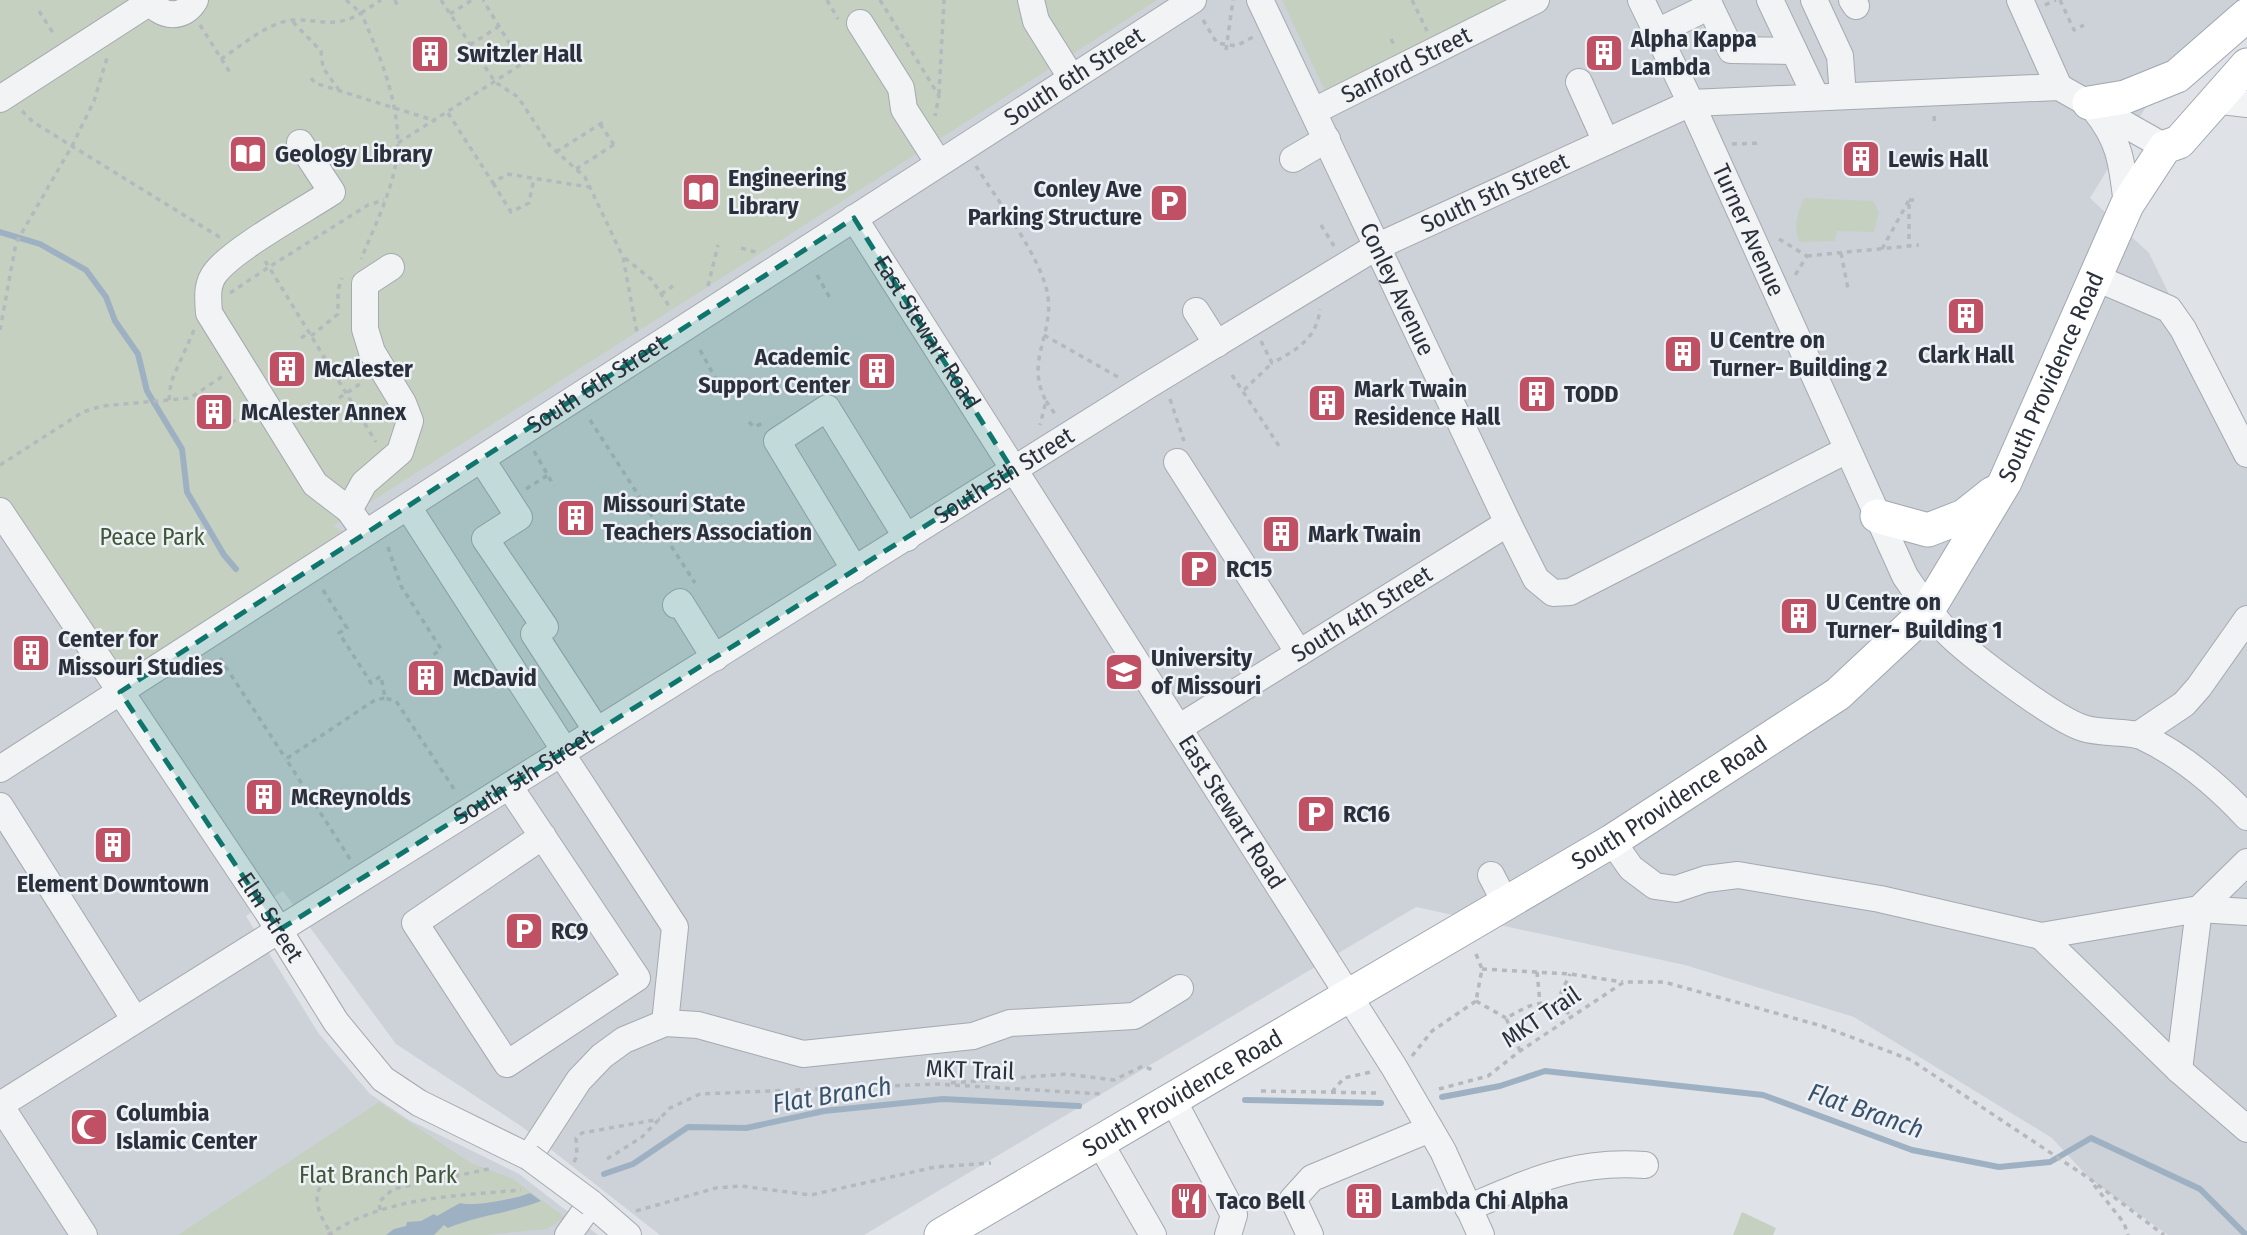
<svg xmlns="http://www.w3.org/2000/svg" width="2247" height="1235" font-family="'Fira Sans Condensed',sans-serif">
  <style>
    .built { fill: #cdd2d8 }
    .green { fill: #c5d0c1 }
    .water { fill: #9eb1c3 }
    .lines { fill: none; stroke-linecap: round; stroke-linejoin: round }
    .stream { stroke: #9eb1c3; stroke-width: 6 }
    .minor-casing { stroke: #a5a9b0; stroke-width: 28 }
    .major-casing { stroke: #a0a7b1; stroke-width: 35 }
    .path { stroke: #b5b9be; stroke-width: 3.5; stroke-dasharray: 5 5; stroke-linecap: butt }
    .minor { stroke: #f1f3f5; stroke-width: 26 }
    .major { stroke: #fff; stroke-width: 33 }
    .minor-bridge-casing { stroke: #a5a9b0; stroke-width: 28; stroke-linecap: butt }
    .minor-bridge { stroke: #f1f3f5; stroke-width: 26 }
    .marked { fill: #0f766e; fill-opacity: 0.2; stroke: #0f766e; stroke-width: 5; stroke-dasharray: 14 9; stroke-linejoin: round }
    .labels { text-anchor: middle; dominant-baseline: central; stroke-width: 5; stroke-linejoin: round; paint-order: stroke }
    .poi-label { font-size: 24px; font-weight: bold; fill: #2a313c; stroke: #eef1f5; text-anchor: start }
    .street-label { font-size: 24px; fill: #2a313c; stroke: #eef1f5 }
    .park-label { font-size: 24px; fill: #3f5638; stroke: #eef1f5 }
    .water-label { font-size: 26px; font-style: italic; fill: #38516c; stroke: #eef1f5 }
  </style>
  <rect width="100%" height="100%" fill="#dfe2e7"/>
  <polygon class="built" points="0,0 2246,0 2176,58 2090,198 2149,253 2247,454 2247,1235 2168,1235 2090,1179 2052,1138 1854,1017 1685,965 1416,907 864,1235 660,1235 521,1126 396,1044 283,891 246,916 319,1034 370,1094 409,1120 519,1174 598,1235 0,1235"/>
  <g class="green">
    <polygon points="0,0 1157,0 333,526 358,540 120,692 0,511"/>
    <polygon points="1282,0 1513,0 1325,91"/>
    <path d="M1804 198 1873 201 1879 212 1874 232 1837 231 1835 241 1800 242C1792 228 1798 212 1804 198Z"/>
    <polygon points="379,1102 471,1163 513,1179 565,1217 547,1229 486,1235 178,1235"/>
    <polygon points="1742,1212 1776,1228 1773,1235 1733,1235"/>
  </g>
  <path class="water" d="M530 1193 541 1201C510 1213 478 1215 448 1228L444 1225 434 1235H386L394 1229 406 1226 407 1222 421 1221 434 1214 437 1216 460 1203C472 1207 516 1199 530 1193Z"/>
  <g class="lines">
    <g class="stream">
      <polyline points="0,232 40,244 86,270 106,297 115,321 138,354 147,391 182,449 187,492 224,555 236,569"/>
      <polyline points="1442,1097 1500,1086 1545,1071 1763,1095 1912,1150 1999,1167 2050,1162 2091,1138 2200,1189 2246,1235"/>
      <polyline points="1245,1100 1381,1103"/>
      <polyline points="604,1174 633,1164 688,1127 746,1128 824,1111 943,1099 1079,1106"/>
    </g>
    <g class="minor-casing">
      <g id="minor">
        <path d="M149 0C161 18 184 20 195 0"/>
        <polyline points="1031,0 1036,21 1071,77"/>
        <path id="s1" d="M1260 0 1508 523 1536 579 1553 593 1570 592 1847 450"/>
        <path id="s2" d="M1641 0 1691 103 1905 576C1918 595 1931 615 1947 632 1970 655 2053 718 2083 728 2100 734 2128 731 2141 736 2180 754 2218 786 2247 817"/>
        <polyline points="1707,0 1731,50 1794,51"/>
        <polyline points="1770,0 1816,97"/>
        <polyline points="1814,0 1840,56 1843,96"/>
        <polyline points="1852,0 1856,6"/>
        <polyline points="2020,0 2059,87"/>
        <polyline points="860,23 901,88 904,109 938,162"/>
        <polyline points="1657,32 1710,6"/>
        <polyline points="1579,82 1606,142"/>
        <polyline points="0,99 150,2"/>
        <polyline points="2213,100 2247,104"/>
        <path d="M2095 110C2121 142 2122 165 2127 205"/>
        <path id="s3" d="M1314 111 1536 0"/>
        <path d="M300 143 332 192C303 211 235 248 216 272 206 284 208 298 209 313L315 484 349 510"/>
        <polyline points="1293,159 1327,139"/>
        <path id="s4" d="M854 218 1394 1067 1443 1151 1481 1235"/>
        <polyline points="2094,277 2169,309 2183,329 2247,454"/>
        <polyline points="1196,311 1217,344"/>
        <polyline points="482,460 519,517 485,539 545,627"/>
        <polyline points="1177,462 1299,653"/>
        <polyline points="408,507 565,751"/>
        <path id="s5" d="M0 511 267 911 336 1022 383 1079 419 1103 529 1157 579 1080 602 1056 624 1040 665 1023 698 1025 803 1054 973 1036 1010 1023 1134 1016 1180 988"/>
        <polyline points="359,524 349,510 364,483 400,452 410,421 403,403 372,352 365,329 365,284 391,267"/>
        <polyline points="855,570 777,441 827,408 907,538"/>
        <polyline points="676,605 680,602 715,658"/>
        <polyline points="534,634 597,731"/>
        <path id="s6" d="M1180 727 1508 523"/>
        <polyline points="2138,735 2184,704 2199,687 2247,619"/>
        <polyline points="561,753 675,927 665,1023"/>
        <path id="s7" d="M0 769 1193 0"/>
        <polyline points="509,786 637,978 507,1064 415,923 543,836"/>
        <polyline points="0,806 135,1020"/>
        <polyline points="1612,841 1631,868 1655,886 1676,889 1706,879 1738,875 1880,899 2041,936 2199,909 2247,912"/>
        <polyline points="1491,875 1506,904"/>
        <polyline points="2041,936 2179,1070 2247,1129"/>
        <polyline points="2179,1070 2199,909 2247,862"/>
        <polyline points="1173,1100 1234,1215 1228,1235"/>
        <path id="s8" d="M0 1105 1147 386 1376 247 1691 103 2059 87 2165 147"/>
        <polyline points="0,1105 84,1235"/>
        <polyline points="1100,1143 1153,1235"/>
        <path d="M1468 1208C1532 1181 1574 1160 1645 1165"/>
        <polyline points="568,1235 591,1203 628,1235"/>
        <polyline points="1310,1235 1293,1199 1312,1178 1430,1129"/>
      </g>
    </g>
    <g class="major-casing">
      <g id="major">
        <polyline points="2089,103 2125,97 2177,76 2247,15"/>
        <polyline points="1877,516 1928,530 1964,516 1993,493"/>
        <path id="s9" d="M941 1235 1612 841 1838 694 1928 610 2005 482 2127 205 2165 147 2179 142 2247 65"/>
      </g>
    </g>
    <g class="path">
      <polyline points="346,0 361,13 381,0"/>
      <polyline points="395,0 397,5"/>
      <polyline points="441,0 495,82 518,97 550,146 585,177 623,257 637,333"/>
      <polyline points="827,0 838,19"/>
      <polyline points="880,0 939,96 935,116"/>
      <polyline points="1412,0 1427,31"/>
      <polyline points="2060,0 2074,30 2084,25"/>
      <polyline points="2045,5 2056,0"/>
      <polyline points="39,11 55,36"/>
      <polyline points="450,14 472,0"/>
      <polyline points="1203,20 1217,43 1236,46 1253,37"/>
      <polyline points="293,22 321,51 323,68 339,90"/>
      <polyline points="200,25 231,74"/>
      <polyline points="1391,39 1395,47"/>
      <polyline points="470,45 498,27"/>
      <polyline points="1226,50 1233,0"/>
      <path d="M221 59C241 46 268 22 293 20 319 19 336 29 361 13 381 58 404 112 396 163 390 195 374 228 361 259"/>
      <polyline points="311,78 315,83 436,121"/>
      <polyline points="939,94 944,0"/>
      <polyline points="22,111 33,122 221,238"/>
      <polyline points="448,113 493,183 507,174 589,187"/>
      <polyline points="1934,116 1935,126"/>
      <polyline points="600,124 614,145"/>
      <polyline points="398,143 522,64 483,0"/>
      <polyline points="1732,144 1762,143"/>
      <polyline points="556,152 605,121"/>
      <path d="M976 166C997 200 1043 259 1048 297 1053 337 1025 361 1046 401L1040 425"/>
      <polyline points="576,169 618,142"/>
      <polyline points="493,183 511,212 529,203 534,178"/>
      <polyline points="1909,200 1916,200"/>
      <polyline points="1321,225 1334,246"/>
      <polyline points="1779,239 1807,256 1794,277"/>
      <polyline points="741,248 759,253"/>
      <polyline points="1882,249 1909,200 1909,247"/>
      <polyline points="1841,253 1848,289"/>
      <polyline points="1807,256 1919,245"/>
      <polyline points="625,258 652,280 671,309"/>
      <polyline points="265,261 269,267 368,205 384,200"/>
      <polyline points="817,275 830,298"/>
      <polyline points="708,286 718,245"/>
      <polyline points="230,293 269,267 376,442"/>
      <polyline points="661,294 673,286"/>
      <polyline points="0,330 16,243 73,144 94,101 107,58"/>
      <polyline points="1044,335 1118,377"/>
      <polyline points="311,336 338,314 338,290 342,278"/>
      <polyline points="301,338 309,333"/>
      <path d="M1261 341 1272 363C1297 350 1317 338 1320 309"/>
      <polyline points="700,350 718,383"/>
      <polyline points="1232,375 1281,449"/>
      <polyline points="1244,390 1272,363"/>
      <polyline points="339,398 363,382"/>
      <polyline points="1170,399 1184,441"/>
      <polyline points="169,400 171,382 194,330"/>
      <polyline points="1046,401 1057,417"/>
      <polyline points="590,420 695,583"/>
      <polyline points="749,422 754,427 763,423"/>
      <polyline points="216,423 221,429 245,414"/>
      <polyline points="534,451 554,486"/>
      <polyline points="0,465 83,412 102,406 190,398 223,376"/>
      <polyline points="526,489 548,475"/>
      <polyline points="388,547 401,586 441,649 433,655"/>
      <polyline points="323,590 347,628 339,633 371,683 381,676 385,698 396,701 456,792"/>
      <polyline points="220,658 286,759"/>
      <polyline points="350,859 286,759 375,700 385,698"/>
      <polyline points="1476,954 1482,969 1476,1001"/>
      <polyline points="1482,969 1570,974 1623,982"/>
      <polyline points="1537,972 1540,1003"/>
      <polyline points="1476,1001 1506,1018"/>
      <polyline points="1556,1003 1570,974"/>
      <path d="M1520 1051 1506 1018C1534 1003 1545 995 1572 1016"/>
      <polyline points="1412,1056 1432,1031 1476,1001"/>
      <polyline points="951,1083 1066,1074 1114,1080 1143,1066 1153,1070"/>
      <polyline points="1439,1089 1488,1076 1520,1051 1624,982 1664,982 1822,1026 1911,1060 2090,1179 2164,1235"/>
      <polyline points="1261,1091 1377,1093"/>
      <polyline points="1332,1092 1344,1078 1371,1072"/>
      <polyline points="607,1159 642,1137 670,1108 700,1094 935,1084 1102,1094"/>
      <polyline points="574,1162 577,1156 576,1138 582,1133 660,1119"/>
      <path d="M327 1180C307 1194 322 1220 332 1235"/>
      <polyline points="2094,1185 2124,1223 2128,1235"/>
      <polyline points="380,1210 379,1202 393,1189 489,1169"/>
      <polyline points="636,1211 716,1188 741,1186 811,1195 935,1167 991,1163"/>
      <path d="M328 1235C384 1197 455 1196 521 1190"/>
    </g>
    <use href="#minor" class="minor"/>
    <use href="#major" class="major"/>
    <g class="minor-bridge-casing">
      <polyline id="minor-bridge" points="529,1157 591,1203"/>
    </g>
    <use href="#minor-bridge" class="minor-bridge"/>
  </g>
  <path class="marked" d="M854 218 1013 471 279 930 120 692Z"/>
  <defs>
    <g id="building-square" transform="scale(2.0125)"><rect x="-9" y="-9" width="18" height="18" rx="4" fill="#c05064" stroke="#eef1f5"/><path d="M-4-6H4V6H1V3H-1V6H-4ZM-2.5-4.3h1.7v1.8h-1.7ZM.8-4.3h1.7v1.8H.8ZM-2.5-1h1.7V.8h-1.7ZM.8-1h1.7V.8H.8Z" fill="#fff"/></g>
    <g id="library-square" transform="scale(2.0125)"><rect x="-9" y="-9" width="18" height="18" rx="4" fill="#c05064" stroke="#eef1f5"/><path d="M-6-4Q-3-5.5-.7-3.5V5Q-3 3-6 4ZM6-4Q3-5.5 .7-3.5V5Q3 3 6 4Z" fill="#fff"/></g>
    <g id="parking-square" transform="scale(2.0125)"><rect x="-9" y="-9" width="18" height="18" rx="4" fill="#c05064" stroke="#eef1f5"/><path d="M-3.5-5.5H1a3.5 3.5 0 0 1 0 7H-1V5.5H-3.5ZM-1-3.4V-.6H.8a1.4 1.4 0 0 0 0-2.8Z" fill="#fff"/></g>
    <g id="university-square" transform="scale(2.0125)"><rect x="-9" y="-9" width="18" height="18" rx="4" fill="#c05064" stroke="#eef1f5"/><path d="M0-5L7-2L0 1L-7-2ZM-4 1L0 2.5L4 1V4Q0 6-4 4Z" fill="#fff"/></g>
    <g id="mosque-square" transform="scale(2.0125)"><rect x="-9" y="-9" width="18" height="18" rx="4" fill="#c05064" stroke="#eef1f5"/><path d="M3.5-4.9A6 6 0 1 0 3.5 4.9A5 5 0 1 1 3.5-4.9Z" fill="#fff"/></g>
    <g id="restaurant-square" transform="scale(2.0125)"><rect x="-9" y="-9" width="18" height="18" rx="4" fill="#c05064" stroke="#eef1f5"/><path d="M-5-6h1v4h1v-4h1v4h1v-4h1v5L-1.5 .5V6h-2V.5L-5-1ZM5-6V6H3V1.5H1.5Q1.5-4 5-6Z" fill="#fff"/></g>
  </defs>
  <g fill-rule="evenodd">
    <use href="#building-square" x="1604" y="53"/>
    <use href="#building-square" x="430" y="54"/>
    <use href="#library-square" x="248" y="154"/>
    <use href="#building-square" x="1861" y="159"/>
    <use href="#library-square" x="701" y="192"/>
    <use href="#parking-square" x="1169" y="203"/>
    <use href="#building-square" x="1966" y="316"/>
    <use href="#building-square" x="1683" y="354"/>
    <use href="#building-square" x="287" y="369"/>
    <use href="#building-square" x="877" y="371"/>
    <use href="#building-square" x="1537" y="394"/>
    <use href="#building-square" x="1327" y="403"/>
    <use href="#building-square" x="214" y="412"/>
    <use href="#building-square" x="576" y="518"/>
    <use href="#building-square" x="1281" y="534"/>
    <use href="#parking-square" x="1199" y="569"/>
    <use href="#building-square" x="1799" y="616"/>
    <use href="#building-square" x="31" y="653"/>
    <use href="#university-square" x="1124" y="672"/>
    <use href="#building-square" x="426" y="678"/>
    <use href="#building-square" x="264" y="797"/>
    <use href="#parking-square" x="1316" y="814"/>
    <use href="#building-square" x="113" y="845"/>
    <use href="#parking-square" x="524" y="931"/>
    <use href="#mosque-square" x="89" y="1127"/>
    <use href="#restaurant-square" x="1189" y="1201"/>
    <use href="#building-square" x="1364" y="1201"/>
  </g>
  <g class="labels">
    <g class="poi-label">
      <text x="1631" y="39">Alpha Kappa<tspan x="1631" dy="28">Lambda</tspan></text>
      <text x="457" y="54">Switzler Hall</text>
      <text x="275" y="154">Geology Library</text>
      <text x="1888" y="159">Lewis Hall</text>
      <text x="728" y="178">Engineering<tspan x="728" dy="28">Library</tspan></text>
      <text x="1142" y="189" text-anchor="end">Conley Ave<tspan x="1142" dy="28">Parking Structure</tspan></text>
      <text x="1710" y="340">U Centre on<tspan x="1710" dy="28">Turner- Building 2</tspan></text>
      <text x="1966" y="355" text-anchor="middle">Clark Hall</text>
      <text x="850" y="357" text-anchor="end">Academic<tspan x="850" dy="28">Support Center</tspan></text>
      <text x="314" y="369">McAlester</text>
      <text x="1354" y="389">Mark Twain<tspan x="1354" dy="28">Residence Hall</tspan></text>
      <text x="1564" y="394">TODD</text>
      <text x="241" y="412">McAlester Annex</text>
      <text x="603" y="504">Missouri State<tspan x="603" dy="28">Teachers Association</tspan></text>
      <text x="1308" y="534">Mark Twain</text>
      <text x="1226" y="569">RC15</text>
      <text x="1826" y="602">U Centre on<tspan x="1826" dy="28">Turner- Building 1</tspan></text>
      <text x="58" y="639">Center for<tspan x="58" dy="28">Missouri Studies</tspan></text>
      <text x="1151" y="658">University<tspan x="1151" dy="28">of Missouri</tspan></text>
      <text x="453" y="678">McDavid</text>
      <text x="291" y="797">McReynolds</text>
      <text x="1343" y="814">RC16</text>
      <text x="113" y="884" text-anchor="middle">Element Downtown</text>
      <text x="551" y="931">RC9</text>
      <text x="116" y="1113">Columbia<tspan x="116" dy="28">Islamic Center</tspan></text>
      <text x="1216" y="1201">Taco Bell</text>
      <text x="1391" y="1201">Lambda Chi Alpha</text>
    </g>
    <g class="street-label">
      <text stroke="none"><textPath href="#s3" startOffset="103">Sanford Street</textPath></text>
      <text stroke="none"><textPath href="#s7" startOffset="1278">South 6th Street</textPath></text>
      <text stroke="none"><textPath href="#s8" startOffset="1752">South 5th Street</textPath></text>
      <text stroke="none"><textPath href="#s2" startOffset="254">Turner Avenue</textPath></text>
      <text stroke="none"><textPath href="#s1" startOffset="320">Conley Avenue</textPath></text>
      <text stroke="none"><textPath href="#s4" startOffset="136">East Stewart Road</textPath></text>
      <text stroke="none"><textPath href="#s9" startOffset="1435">South Providence Road</textPath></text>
      <text stroke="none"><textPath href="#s7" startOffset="710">South 6th Street</textPath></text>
      <text stroke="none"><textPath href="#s8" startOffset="1185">South 5th Street</textPath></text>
      <text stroke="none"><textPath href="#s6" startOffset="214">South 4th Street</textPath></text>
      <text stroke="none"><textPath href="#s8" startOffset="618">South 5th Street</textPath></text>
      <text stroke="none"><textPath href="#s9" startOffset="847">South Providence Road</textPath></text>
      <text stroke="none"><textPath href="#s4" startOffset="704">East Stewart Road</textPath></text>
      <text stroke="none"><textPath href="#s5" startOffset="488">Elm Street</textPath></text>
      <text transform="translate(1541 1017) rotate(-34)">MKT Trail</text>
      <text transform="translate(970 1070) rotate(2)">MKT Trail</text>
      <text stroke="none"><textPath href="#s9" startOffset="280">South Providence Road</textPath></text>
    </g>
    <g class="park-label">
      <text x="152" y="537">Peace Park</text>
      <text x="378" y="1175">Flat Branch Park</text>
    </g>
    <g class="water-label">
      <text transform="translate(832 1095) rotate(-9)">Flat Branch</text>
      <text transform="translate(1866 1111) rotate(19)">Flat Branch</text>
    </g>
  </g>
</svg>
